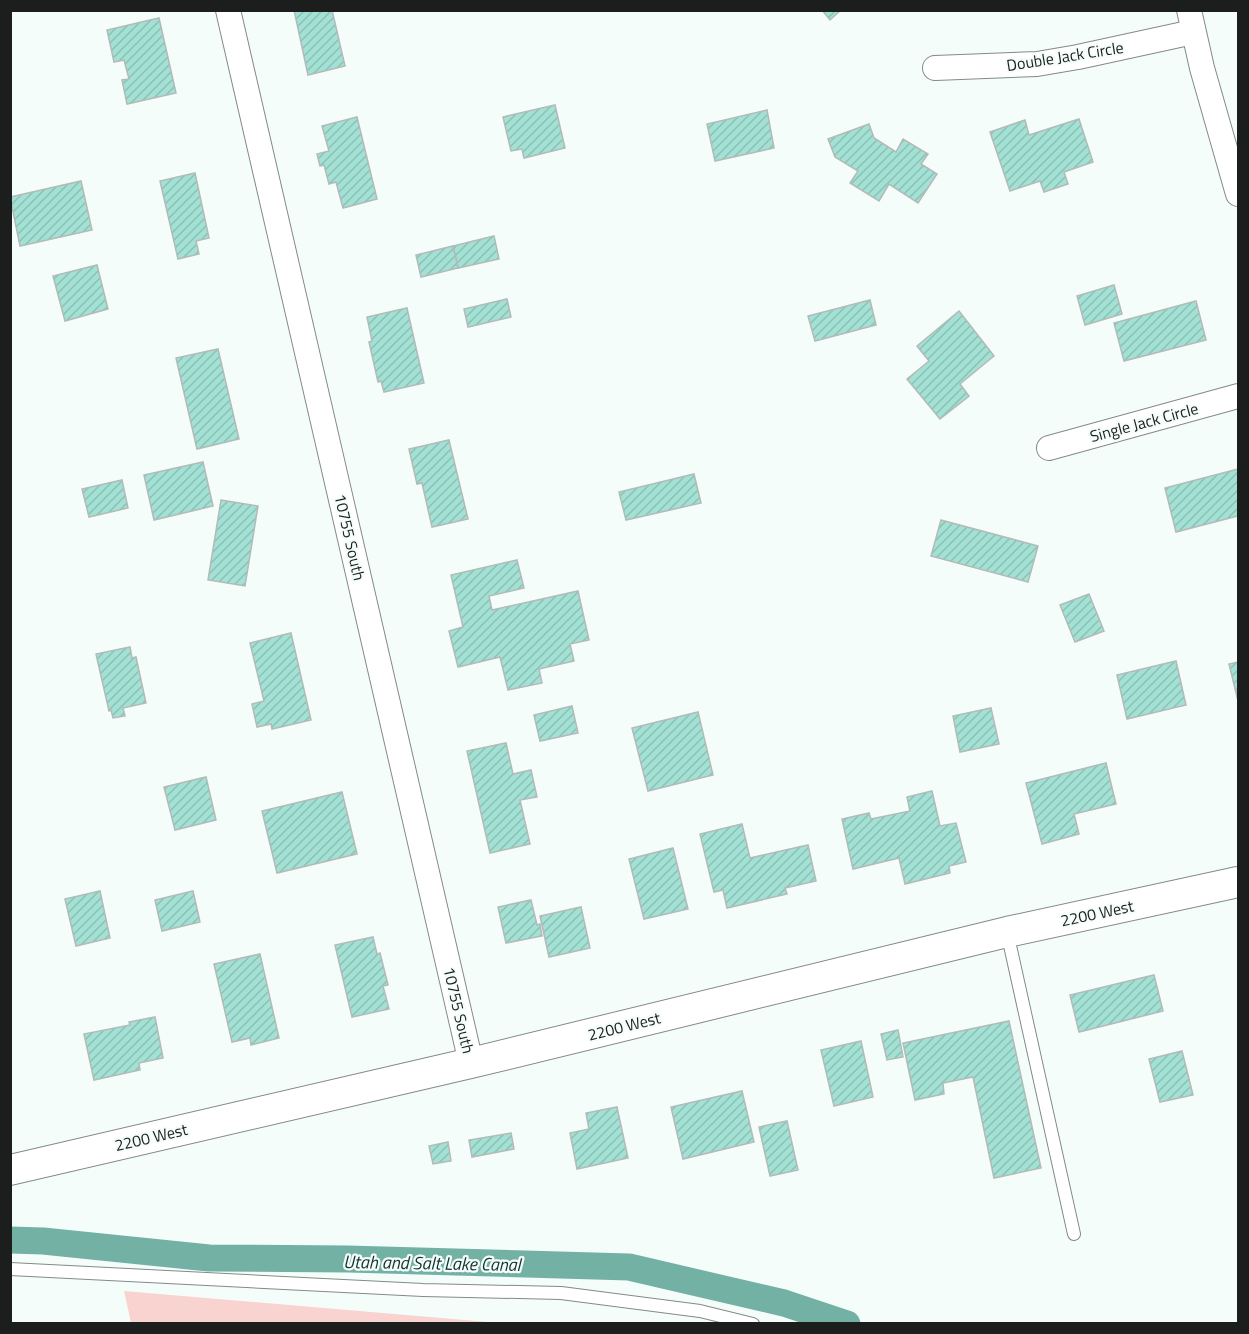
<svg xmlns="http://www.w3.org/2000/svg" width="1249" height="1334" font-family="'Titillium Web',sans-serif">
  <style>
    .green { fill: #f8d3cf }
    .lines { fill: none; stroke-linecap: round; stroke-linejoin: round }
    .canal { stroke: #74b1a5; stroke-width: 27 }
    .building { fill: url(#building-hatch); stroke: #b3bab8; stroke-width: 1.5 }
    .service-casing { stroke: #848a89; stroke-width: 14 }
    .minor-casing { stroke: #848a89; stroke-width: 26 }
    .tertiary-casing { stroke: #848a89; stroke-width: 32 }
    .service { stroke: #fff; stroke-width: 12 }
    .minor { stroke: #fff; stroke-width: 24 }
    .tertiary { stroke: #fff; stroke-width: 30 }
    .labels { text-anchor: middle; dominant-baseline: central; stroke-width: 4.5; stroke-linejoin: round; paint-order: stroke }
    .street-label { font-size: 16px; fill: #1b1e1d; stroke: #f5fdfb }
    .water-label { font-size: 18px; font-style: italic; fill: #14332e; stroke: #f5fdfb }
  </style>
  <defs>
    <pattern id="building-hatch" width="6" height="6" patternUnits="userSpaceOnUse" patternTransform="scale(1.5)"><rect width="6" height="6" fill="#a2e1d4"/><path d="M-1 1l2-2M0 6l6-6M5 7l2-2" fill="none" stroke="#8bc1b6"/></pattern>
  </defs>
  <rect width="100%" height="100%" fill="#f5fdfb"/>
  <polygon class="green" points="124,1291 500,1323 131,1323"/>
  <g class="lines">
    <polyline class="canal" points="10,1240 43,1241 209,1258 348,1259 629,1267 784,1303 847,1324"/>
  </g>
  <g class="building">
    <polygon points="294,10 332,10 345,66 308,75"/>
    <polygon points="822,10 841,10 830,20"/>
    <polygon points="159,18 176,93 127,104 122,80 129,79 124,60 114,62 107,30"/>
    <polygon points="555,105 565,148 524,158 522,149 511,151 503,117"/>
    <polygon points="767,110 774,148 715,161 707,124"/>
    <polygon points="357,117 377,199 343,208 336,182 329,184 324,165 320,166 317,154 329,151 322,126"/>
    <polygon points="1079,119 1093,162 1064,172 1068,184 1044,192 1040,181 1010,191 990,132 1025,120 1029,135"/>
    <polygon points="869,124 874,138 896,152 903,139 928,154 921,164 937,174 918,203 889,184 879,201 850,183 858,171 835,157 828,139"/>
    <polygon points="195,173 209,238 196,241 199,254 178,259 160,181"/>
    <polygon points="81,181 92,230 20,246 10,197"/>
    <polygon points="494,236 499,259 458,268 453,246"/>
    <polygon points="453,246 458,268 421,277 416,255"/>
    <polygon points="97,265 108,309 65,321 53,276"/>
    <polygon points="1114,285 1122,314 1085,325 1077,296"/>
    <polygon points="507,299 511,317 468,327 464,309"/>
    <polygon points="870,300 876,325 815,341 808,316"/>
    <polygon points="1196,301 1206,340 1124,361 1114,323"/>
    <polygon points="407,308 424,383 384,392 381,381 378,382 369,342 372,341 367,317"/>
    <polygon points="959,311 994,356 960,384 969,396 940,419 907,379 929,361 917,346"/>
    <polygon points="218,349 239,439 197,449 176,358"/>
    <polygon points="449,440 468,519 432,527 422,483 417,484 409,449"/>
    <polygon points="203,462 213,506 154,520 144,475"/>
    <polygon points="1238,469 1238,516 1176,532 1165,488"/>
    <polygon points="694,474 701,503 626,520 619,492"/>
    <polygon points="122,480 128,508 89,517 82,489"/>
    <polygon points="221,500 258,506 245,586 208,580"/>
    <polygon points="941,520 1038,546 1028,582 931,556"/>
    <polygon points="517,560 524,588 489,596 492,610 578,591 589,640 570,644 574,661 539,669 542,683 508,690 500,657 458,667 449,631 463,627 451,575"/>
    <polygon points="1089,594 1104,631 1075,642 1060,605"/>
    <polygon points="291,633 311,720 272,729 271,724 257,727 252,704 264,701 250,643"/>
    <polygon points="130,647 132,658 136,657 146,703 123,708 125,716 113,718 111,710 109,711 96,654"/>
    <polygon points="1176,661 1186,705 1127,719 1117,675"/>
    <polygon points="1238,662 1238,701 1229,664"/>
    <polygon points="572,706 578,733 540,741 534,715"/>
    <polygon points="991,708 999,744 960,752 953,716"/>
    <polygon points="698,712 713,775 648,791 632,728"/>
    <polygon points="506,743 513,774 531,770 537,797 520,800 530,844 490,853 467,751"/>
    <polygon points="1106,763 1116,804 1074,814 1079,834 1042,844 1026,783"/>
    <polygon points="206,777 216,820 175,830 164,787"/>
    <polygon points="932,791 940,826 956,823 966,862 949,866 950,873 905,884 899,858 853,869 842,819 869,813 871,819 910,811 907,797"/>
    <polygon points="342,792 357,854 277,873 262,811"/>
    <polygon points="742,824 750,858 808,845 816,881 785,888 787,894 727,908 723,890 714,892 700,834"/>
    <polygon points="673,848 688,909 644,919 629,859"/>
    <polygon points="100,891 110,938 76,946 65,899"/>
    <polygon points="193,891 200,922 162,931 155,900"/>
    <polygon points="531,900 537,925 540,924 542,936 506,943 498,907"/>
    <polygon points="581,907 590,948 549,957 540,916"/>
    <polygon points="373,937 377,954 380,953 388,985 383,986 389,1009 352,1017 335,945"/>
    <polygon points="260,954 279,1038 251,1045 250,1038 232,1042 214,964"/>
    <polygon points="1154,975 1163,1011 1079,1032 1070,995"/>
    <polygon points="155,1017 163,1058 139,1063 140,1070 94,1080 84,1034 130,1025 129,1022"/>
    <polygon points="1009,1021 1041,1168 994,1178 973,1077 943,1083 944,1094 915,1100 903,1043"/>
    <polygon points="898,1030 903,1057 887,1060 881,1034"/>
    <polygon points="861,1041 873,1097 834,1106 821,1050"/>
    <polygon points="1182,1051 1193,1095 1160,1102 1149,1059"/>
    <polygon points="742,1091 754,1142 683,1159 671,1107"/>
    <polygon points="617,1107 628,1158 577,1169 570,1133 589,1129 586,1113"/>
    <polygon points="787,1121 798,1170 770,1176 759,1127"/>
    <polygon points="511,1133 514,1149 472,1157 469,1140"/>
    <polygon points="448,1142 451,1161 433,1164 429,1146"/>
  </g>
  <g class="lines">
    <g class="service-casing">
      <g id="service">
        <polyline points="1007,932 1074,1234"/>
        <polyline points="10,1269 423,1290 561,1293 700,1311 753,1324"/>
      </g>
    </g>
    <g class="minor-casing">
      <g id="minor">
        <polyline points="228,10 471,1063"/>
        <polyline points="1189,10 1202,68 1238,194"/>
        <polyline points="935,68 1037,64 1078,57 1193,32"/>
        <polyline points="1049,448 1238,396"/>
      </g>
    </g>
    <g class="tertiary-casing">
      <polyline id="tertiary" points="10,1170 471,1063 1007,932 1238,882"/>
    </g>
    <use href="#service" class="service"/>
    <use href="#minor" class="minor"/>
    <use href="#tertiary" class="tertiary"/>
  </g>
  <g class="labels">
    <g class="street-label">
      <text transform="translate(1065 56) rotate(-9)">Double Jack Circle</text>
      <text transform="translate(1144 422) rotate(-15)">Single Jack Circle</text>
      <text transform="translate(350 537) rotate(77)">10755 South</text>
      <text transform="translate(1097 913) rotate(-12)">2200 West</text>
      <text transform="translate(459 1010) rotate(77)">10755 South</text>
      <text transform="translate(624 1026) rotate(-14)">2200 West</text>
      <text transform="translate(151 1137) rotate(-13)">2200 West</text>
    </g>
    <g class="water-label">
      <text transform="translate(432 1263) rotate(1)">Utah and Salt Lake Canal</text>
    </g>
  </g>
  <rect width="1249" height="1334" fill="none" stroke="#1b1e1d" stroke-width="24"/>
</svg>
